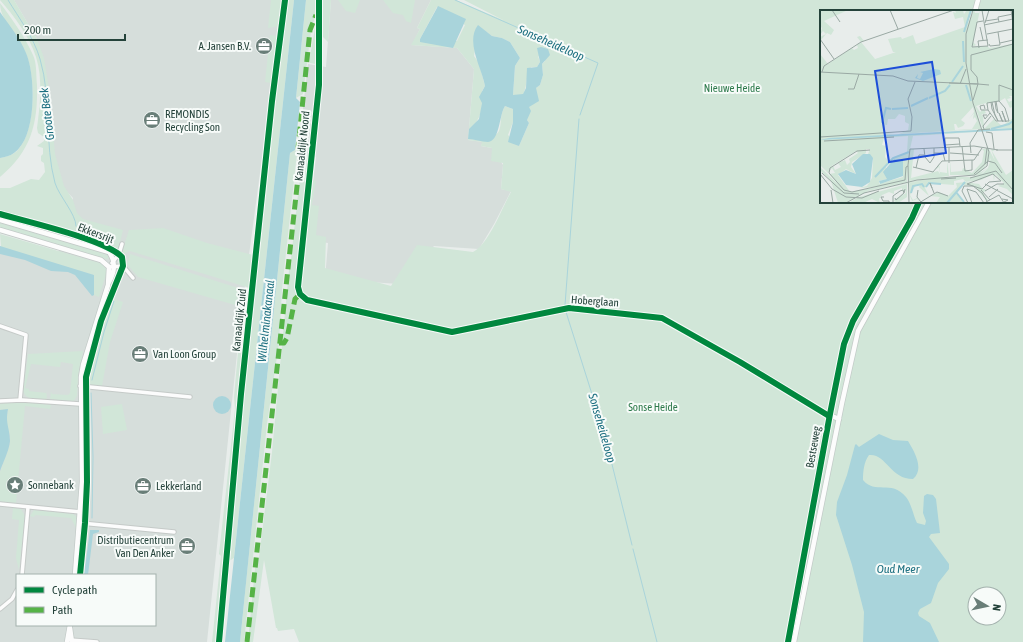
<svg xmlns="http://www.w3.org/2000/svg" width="1023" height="642" font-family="'Asap Condensed',sans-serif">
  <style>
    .built { fill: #d6dedb; fill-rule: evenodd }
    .green { fill: #d1e6d8; fill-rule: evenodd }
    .water { fill: #a9d4db }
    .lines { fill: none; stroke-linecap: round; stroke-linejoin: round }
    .stream { stroke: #a9d4db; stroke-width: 1 }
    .street-casing { stroke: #c5cac8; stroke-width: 5.5 }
    .secondary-casing { stroke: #c3cbc8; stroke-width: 6 }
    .street { stroke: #fcfcfc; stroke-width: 3.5 }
    .secondary { stroke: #fcfcfc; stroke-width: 4.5 }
    .quiet { stroke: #55b346; stroke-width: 5; stroke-dasharray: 10 5; stroke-linecap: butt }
    .cycleway-casing { stroke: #f7fbf9; stroke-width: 8 }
    .cycleway { stroke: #00873e; stroke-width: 6 }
    .labels { text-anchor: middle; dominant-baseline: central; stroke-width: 4; stroke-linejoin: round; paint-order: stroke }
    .poi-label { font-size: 11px; fill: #24423a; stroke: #f7fbf9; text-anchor: start }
    .park-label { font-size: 11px; fill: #2d7a4b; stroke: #f7fbf9 }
    .street-label { font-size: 11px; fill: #24423a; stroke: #f7fbf9 }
    .water-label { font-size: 12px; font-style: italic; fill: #1c6f80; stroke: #f7fbf9 }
    .inset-river { fill: none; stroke: #a9d4db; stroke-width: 2 }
    .inset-road { fill: none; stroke: #9aa9a4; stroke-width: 1 }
    .view { fill: #1d4ed8; fill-opacity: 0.15; stroke: #1d4ed8; stroke-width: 2 }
    .inset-edge { fill: none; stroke: #24423a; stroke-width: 2 }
  </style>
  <rect width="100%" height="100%" fill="#e8edeb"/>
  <g class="built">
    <path d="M14 0H280L272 83 241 315 207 642H0V246L57 259 73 198 52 176 37 39ZM17 575H155V625H17Z"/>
    <polygon points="331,0 431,0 417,28 420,29 412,45 457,48 474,69 468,140 483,142 481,146 492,148 503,165 501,189 511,191 494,224 479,249 434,246 399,284 325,279 328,243 306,240 316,157 298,153 308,64 326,67"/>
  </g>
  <g class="green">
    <path d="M0 0H14L37 39 44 58 50 95 55 154 64 186 73 200 77 213 83 219 123 230 118 250 67 232 0 214V188H10L31 179 39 180 45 172 44 163 41 161V156L43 154V148L37 146 44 141V137L38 133 37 128C40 106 43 78 36 57 30 37 14 16 0 0Z"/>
    <polygon points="271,0 283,0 280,26 268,28"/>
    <polygon points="287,0 294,0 234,558 229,561 245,372 270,123"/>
    <polygon points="306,0 316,0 317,9 311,31 303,94 296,98"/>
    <polygon points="321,0 331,0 328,42 323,37"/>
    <polygon points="338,0 360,0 355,13 346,11"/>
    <polygon points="383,0 415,0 411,23 406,21 403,15 393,13"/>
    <path d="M431 0H456L503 20 464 0H1023V642H299L294 629 278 631 277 628H276L264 560 253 642H248L256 558H259L272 452 290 259H291L299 185 305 156 310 153 307 223 311 180 316 181 312 205 319 206 316 235 326 237 325 268 391 286 417 245 473 252C489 244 502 208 511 192L501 189 503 165V163L491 161 492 148 481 146 482 142 468 140 474 69 457 48 411 45 420 29 417 28ZM437 7 465 25 457 41 420 39ZM821 11H1012V202H821ZM478 26 492 36 502 38 510 42 520 58 515 66 513 95H523C528 84 525 78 531 67H537L540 62 538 56 545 61 542 64 543 75 540 85 536 88 529 107 527 120 529 123 519 146 508 135 513 122V109L505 106C499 116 502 124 499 131 494 140 477 140 468 139 471 129 474 127 478 119 483 111 482 100 482 91L485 86 479 63 474 56ZM975 594H999V618H975Z"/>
    <path d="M0 3C12 19 25 37 33 55 37 63 36 76 37 85 38 124 31 151 0 177V158C6 157 12 155 17 151 36 132 36 77 26 54 19 37 0 21 0 3Z"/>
    <polygon points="317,17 317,81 314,80 316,64 310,63 310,56"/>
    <polygon points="270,35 277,36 279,39 271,83 265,82"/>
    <polygon points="295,150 297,153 282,289 279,343 267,424 244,642 240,642 290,153"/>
    <polygon points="0,215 65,233 105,248 0,218"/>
    <polygon points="0,223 99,252 108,256 108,259 100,258 0,229"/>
    <polygon points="163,228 207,243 253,255 250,288 130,251 121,255 129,230"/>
    <polygon points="0,234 103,264 107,271 99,297 94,295 93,275 1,247"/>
    <polygon points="130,254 251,292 217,642 212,642 221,556 219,554 235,409 234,397 242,307 138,277 127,264"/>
    <path d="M114 299 123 302 110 342 102 386 90 385C90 356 102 324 114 299Z"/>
    <path d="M83 351 78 376 77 396 73 402 50 399 51 392 52 394 68 395 70 393 73 364 61 362 60 367 31 364 25 388 29 389V391L46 393V390L47 398 45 400C36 399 27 401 23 391L28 354Z"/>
    <polygon points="17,401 51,405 50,409 25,406 16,503 0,502 0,472 10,444 10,435 6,423 8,409 0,410 0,403"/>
    <polygon points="122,404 127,430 103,434 101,407"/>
    <polygon points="13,508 21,509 25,516 19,570 16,558 19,520 12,519"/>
    <polygon points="34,510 73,514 77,517 77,530 71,518 35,515 34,517 30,516"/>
  </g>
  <g class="water">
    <polygon points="294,0 306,0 296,98 300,102 295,150 290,153 240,642 225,642"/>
    <polygon points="438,6 466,19 453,48 420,42 420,39"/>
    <path d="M0 12C9 25 20 38 26 53 36 76 37 138 14 153 10 156 5 157 0 158Z"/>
    <path d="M478 25 492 36 502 38 510 42 520 58 515 66 513 95 523 94 526 88 527 68 537 67 540 62 537 48 541 47 548 49 550 55 542 64 543 75 540 85 536 88 539 101 529 107 531 111 527 120 529 123 519 146 508 142 513 122V109L505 106C499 115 500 141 488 142 482 142 474 139 468 139L469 129 479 119 482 103 479 97 485 86C482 68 465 42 478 25Z"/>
    <polygon points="0,246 94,275 94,295 92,296 75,275 68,272 51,271 25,260 0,254"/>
    <circle cx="222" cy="405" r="9"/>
    <path d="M8 409C5 424 10 428 10 441 9 451 3 462 0 471V410Z"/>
    <path d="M879 434 893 440 908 441C914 451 925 469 913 479 890 479 886 453 869 455 864 462 863 471 863 480 875 495 891 479 906 497 912 505 913 515 917 523L925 525 926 521 923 513 924 496 927 494 933 495 936 499 940 533 931 534 929 537 949 564V569L938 583 931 603 920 609 918 613 919 616 930 623 939 642H863L864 612 852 565 836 515 837 502 847 475 855 445 856 444 859 447Z"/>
    <polygon points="90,530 99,530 99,532 93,534 88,575 84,575"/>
  </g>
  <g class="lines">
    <g class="stream">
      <path d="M8 0C19 18 34 38 40 59 52 99 44 143 55 183 59 196 76 214 76 226"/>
      <polyline points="455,0 598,63 580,115"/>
      <polyline points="565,305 579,119"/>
      <polyline points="566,312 604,432 632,545"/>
      <polyline points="92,380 104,332 114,301 112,301"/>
      <polyline points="91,393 93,457 92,518"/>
      <polyline points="633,549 657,642"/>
    </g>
    <g class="street-casing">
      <g id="street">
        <polyline points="272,101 285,0"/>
        <polyline points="112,263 119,254 122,244"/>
        <polyline points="109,267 123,266 133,278"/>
        <polyline points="0,326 26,335 20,400"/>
        <polyline points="80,386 190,397"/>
        <polyline points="0,401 22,400 80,404"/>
        <polyline points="0,504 81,512"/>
        <polyline points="81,523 174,532"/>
        <polyline points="22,575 28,507"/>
        <polyline points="0,609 12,599 17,590"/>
        <polyline points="70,640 97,642"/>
      </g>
    </g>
    <g class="secondary-casing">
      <g id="secondary">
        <polyline points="319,0 319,85 298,287 300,294 307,300 452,332 569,308 662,318 740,362 827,414 839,419"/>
        <polyline points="975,11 978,0"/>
        <path d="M0 220 109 252C116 262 115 271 109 282"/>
        <polyline points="0,230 101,260 109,267 108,285 83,365 81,377 82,482 75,575"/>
        <polyline points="70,628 72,642"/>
        <polyline points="67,642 70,625"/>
        <polyline points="794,642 842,403 858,331 929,202"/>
      </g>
    </g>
    <use href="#street" class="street"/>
    <use href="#secondary" class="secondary"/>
    <g class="quiet">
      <polyline points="279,343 284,343 287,338 295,299 300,294"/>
      <polyline points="247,642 301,150 298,148 310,30 316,15"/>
    </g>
    <g class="cycleway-casing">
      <g id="cycleway">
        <polyline points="319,0 319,85 298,287 300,294 307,300 452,332 569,308 662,318 740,362 829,416"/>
        <path d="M0 214C27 222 104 239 122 257L123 266 101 321 86 377 87 482 85 523 80 575"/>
        <polyline points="219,642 241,394 272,101 285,0"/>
        <polyline points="788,642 830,414 844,344 853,321 912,218 919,202"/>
      </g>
    </g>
    <use href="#cycleway" class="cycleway"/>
  </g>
  <defs>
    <g id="office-disc" transform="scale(0.9)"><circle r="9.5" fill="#697e78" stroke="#f7fbf9"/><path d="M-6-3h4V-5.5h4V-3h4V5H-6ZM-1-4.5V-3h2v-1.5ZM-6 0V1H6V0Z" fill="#fff"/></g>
    <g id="sight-disc" transform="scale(0.9)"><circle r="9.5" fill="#697e78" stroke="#f7fbf9"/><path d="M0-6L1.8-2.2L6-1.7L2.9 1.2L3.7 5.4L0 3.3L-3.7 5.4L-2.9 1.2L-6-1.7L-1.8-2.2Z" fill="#fff"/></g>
  </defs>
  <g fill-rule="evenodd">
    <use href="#office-disc" x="264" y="46"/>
    <use href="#office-disc" x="152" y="120"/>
    <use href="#office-disc" x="140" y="354"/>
    <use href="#sight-disc" x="15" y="485"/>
    <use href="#office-disc" x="143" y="486"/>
    <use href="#office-disc" x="187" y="546"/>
  </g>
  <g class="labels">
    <g class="poi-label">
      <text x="251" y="46" text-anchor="end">A. Jansen B.V.</text>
      <text x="165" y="114">REMONDIS<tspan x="165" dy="13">Recycling Son</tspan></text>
      <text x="153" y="354">Van Loon Group</text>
      <text x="28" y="485">Sonnebank</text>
      <text x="156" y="486">Lekkerland</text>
      <text x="174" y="540" text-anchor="end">Distributiecentrum<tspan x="174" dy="13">Van Den Anker</tspan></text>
    </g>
    <g class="park-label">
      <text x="732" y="88">Nieuwe Heide</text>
      <text x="653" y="407">Sonse Heide</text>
    </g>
    <g class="street-label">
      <text transform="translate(302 146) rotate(-84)">Kanaaldijk Noord</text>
      <text transform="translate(96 233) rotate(21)">Ekkersrijt</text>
      <text transform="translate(595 301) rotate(4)">Hoberglaan</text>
      <text transform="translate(239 320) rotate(-84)">Kanaaldijk Zuid</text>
      <text transform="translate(813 447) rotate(-80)">Bestseweg</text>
    </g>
    <g class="water-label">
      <text transform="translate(551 43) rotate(24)">Sonseheideloop</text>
      <text transform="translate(47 114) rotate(-97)">Groote Beek</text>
      <text transform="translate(266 321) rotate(-84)">Wilhelminakanaal</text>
      <text transform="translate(602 428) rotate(74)">Sonseheideloop</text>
      <text x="898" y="569">Oud Meer</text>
    </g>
  </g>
  <g transform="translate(820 10)">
    <rect width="193" height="193" fill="#e8edeb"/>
    <path d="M7 0H28L4 11 14 20 11 25 7 23 1 30 0 27 6 24 3 21 0 25 2 18 0 16V1ZM135 0H143L144 4 147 0H152L147 16 154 0 155 3H159L160 0 153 32 156 35 152 37 168 36 169 38 193 34V86H189L191 88 187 89 189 92 193 90 192 97 190 98 185 88 180 91 167 93 168 100 166 93 156 96 160 102 164 99 166 103 161 105 163 106 164 119 174 109 182 116 193 108V118L163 119 155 96 161 119 79 124 88 120 89 114 85 112V106L79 104 75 109H68L67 115 62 114 65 115 64 123 74 124 58 126 157 122 93 126 90 139H94L91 168 118 161 120 164 119 157 115 160 119 154 120 162 127 163V151L129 166 120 167H151L158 166 163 163 168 158 171 148 160 163 167 158 160 165 153 166H145H153L156 165H130V151L131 162 142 161 143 158 152 163 162 152 164 141 162 139H169L175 151 171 139 175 141H172L186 165 193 160V185L187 179 178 176 184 173 175 164 174 171 173 164 161 170 145 172 159 174 162 178 164 175 162 178 166 180 163 183 168 190 167 191 155 177 141 174 137 183 145 193H116L120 187 110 186 119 182 128 186 137 177 136 173 146 172 143 169 134 171V175L109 173 105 178 109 186 99 177 100 175H96L90 185 93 190 97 188 100 192 97 193H93L99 191 97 189 92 191 90 186 89 173 111 169 69 177 114 167 89 171V162L88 172V157L87 172 48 181 26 193H18L11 171 0 160V157L22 178 9 164 15 163 12 158 8 163 0 155V44L8 54 32 38 34 40 38 38 37 35 41 32 37 27 40 26 44 31 41 32 55 49 76 42H73L68 29 81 27 82 29 93 25 96 34 145 17 143 7 135 9 133 2 136 3ZM153 97 154 102 149 109 154 103 153 109 155 107 157 111 152 119 135 120 134 114H136L138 118 143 116 145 113 141 110ZM88 126 87 142 68 151 65 147 66 136 62 135 64 128ZM46 139H50L48 144 53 150 52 168 47 176 39 178 57 177 30 182 18 165 26 159 36 164 31 157 32 152 46 143ZM36 141 38 143 29 149 30 152 27 155 25 150 18 153 21 157 15 160 13 156 10 157ZM74 149 83 151V167L59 174V171L67 169 71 163 66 162V156ZM87 174V187L78 193 74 191 75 189 86 183 85 178 83 183 82 178 74 181V184L69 182 62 185 59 189 60 193 52 189 43 193H28L39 187Z" fill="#d1e6d8" fill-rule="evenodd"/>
    <path d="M114 59 120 60 121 64 103 71 95 68 98 64 97 68 100 69 103 63 100 62ZM193 118V120L0 130 9 128ZM43 144H50L53 148 50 172 42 177 26 175 18 164 26 160 36 164 32 154ZM74 149 83 150V166L60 174 59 171 67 169 63 162Z" fill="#a9d4db"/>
    <path class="inset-river" d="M144 22 151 0M143 31 144 52M132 72 143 56M146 75 151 91M109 88 125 81 130 75M91 96 108 88M72 99 88 98M62 113 66 98 71 99M171 119 189 114 193 111M55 167 73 148 89 142M106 177 109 173 121 174M136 182 144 192M91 183 93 176 102 174 104 177M127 193 145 172"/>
    <path class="inset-road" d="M12 0 20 12M70 0 78 19M162 0 168 36 152 37 157 12 163 11M191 0 193 13M165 11 178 9M179 12 178 7 193 4M165 13 169 0M164 15 193 9M160 17 163 30M167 24 193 19M0 29 14 49M180 33 193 30M169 34 170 36 180 35 178 22M159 38 158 31 168 30M0 62 73 66 88 71 158 74 129 73M2 62 4 56 41 32 134 0M140 74 146 59M169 75 158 74 157 67 151 60V45L193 34M179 75 193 80M179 75V91M28 79H34L39 64M153 90 158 74M175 91 176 99 178 103 176 91M179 91 185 98 189 111H176L168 100 167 93ZM171 92 172 99 175 105 172 92M165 99 164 95 160 96 161 100H168M167 105H163L165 109 170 103M178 111 175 105 178 111M182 111 179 103 183 112M186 112 182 101 186 112M164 119 163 116 171 106M166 122 172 123 174 139M0 127 91 121 92 107 88 89 95 72M4 131 74 127M125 135 140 134M142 136 145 161 152 160V150M125 137V128H139L140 136M129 137V153M93 139 154 136 178 140M104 139 105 147 110 153 114 147V138M176 140H193M114 143H123L125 151M130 143 159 145M151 143 150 133 158 120 170 119M165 154 167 138M93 157 113 162 122 151 154 150 162 138M96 158 99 145H104M2 163 24 183 39 184M9 163 24 180 32 182 85 170 86 157 88 156M9 163 10 158 37 141 50 140M0 164 12 179 26 187 42 188 59 181M154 164 168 151 175 153 182 163M173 164 181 171 169 172 162 179 147 174ZM150 168 176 161 193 180M121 169 136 168M165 174 193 189M112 178 110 173 114 183M11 180 13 193M98 180 97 187 101 192M161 180 170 190M142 181 144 176H153L162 183 167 191M142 181 148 193M165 181 177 174H184M64 187H61L63 191H69V193M169 187 178 179M75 188 76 190 84 183M73 192V186L80 181 83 180 84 183 85 179M166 192 179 185 184 193M26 193 44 183 97 170 155 165 167 156 169 142 153 93 146 53V24L153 0M89 193 88 155 90 139H93M99 193 117 182 128 186M152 193 147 179 156 182 164 193M182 193 188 190 182 189"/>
    <path class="view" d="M112 52 126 143 69 152 55 61Z"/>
    <rect width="193" height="193" class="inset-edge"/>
  </g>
  <rect x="16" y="574" width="140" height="52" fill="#f7fbf9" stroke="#a3b1ad"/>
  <rect x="24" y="587" width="20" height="6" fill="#00873e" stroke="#a3b1ad"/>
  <text x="52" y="594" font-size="12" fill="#24423a">Cycle path</text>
  <rect x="24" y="607" width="20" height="6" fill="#55b346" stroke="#a3b1ad"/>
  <text x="52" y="614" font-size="12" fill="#24423a">Path</text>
  <g transform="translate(987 606) rotate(99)"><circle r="19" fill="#f7fbf9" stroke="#a3b1ad"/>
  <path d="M0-3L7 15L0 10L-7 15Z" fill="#697e78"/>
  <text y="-6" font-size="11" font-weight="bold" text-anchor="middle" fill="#24423a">N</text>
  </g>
  <path d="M18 34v6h107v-6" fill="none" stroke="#24423a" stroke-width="2"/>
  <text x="24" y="34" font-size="12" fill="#24423a" stroke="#f7fbf9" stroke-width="3" paint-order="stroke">200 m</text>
</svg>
